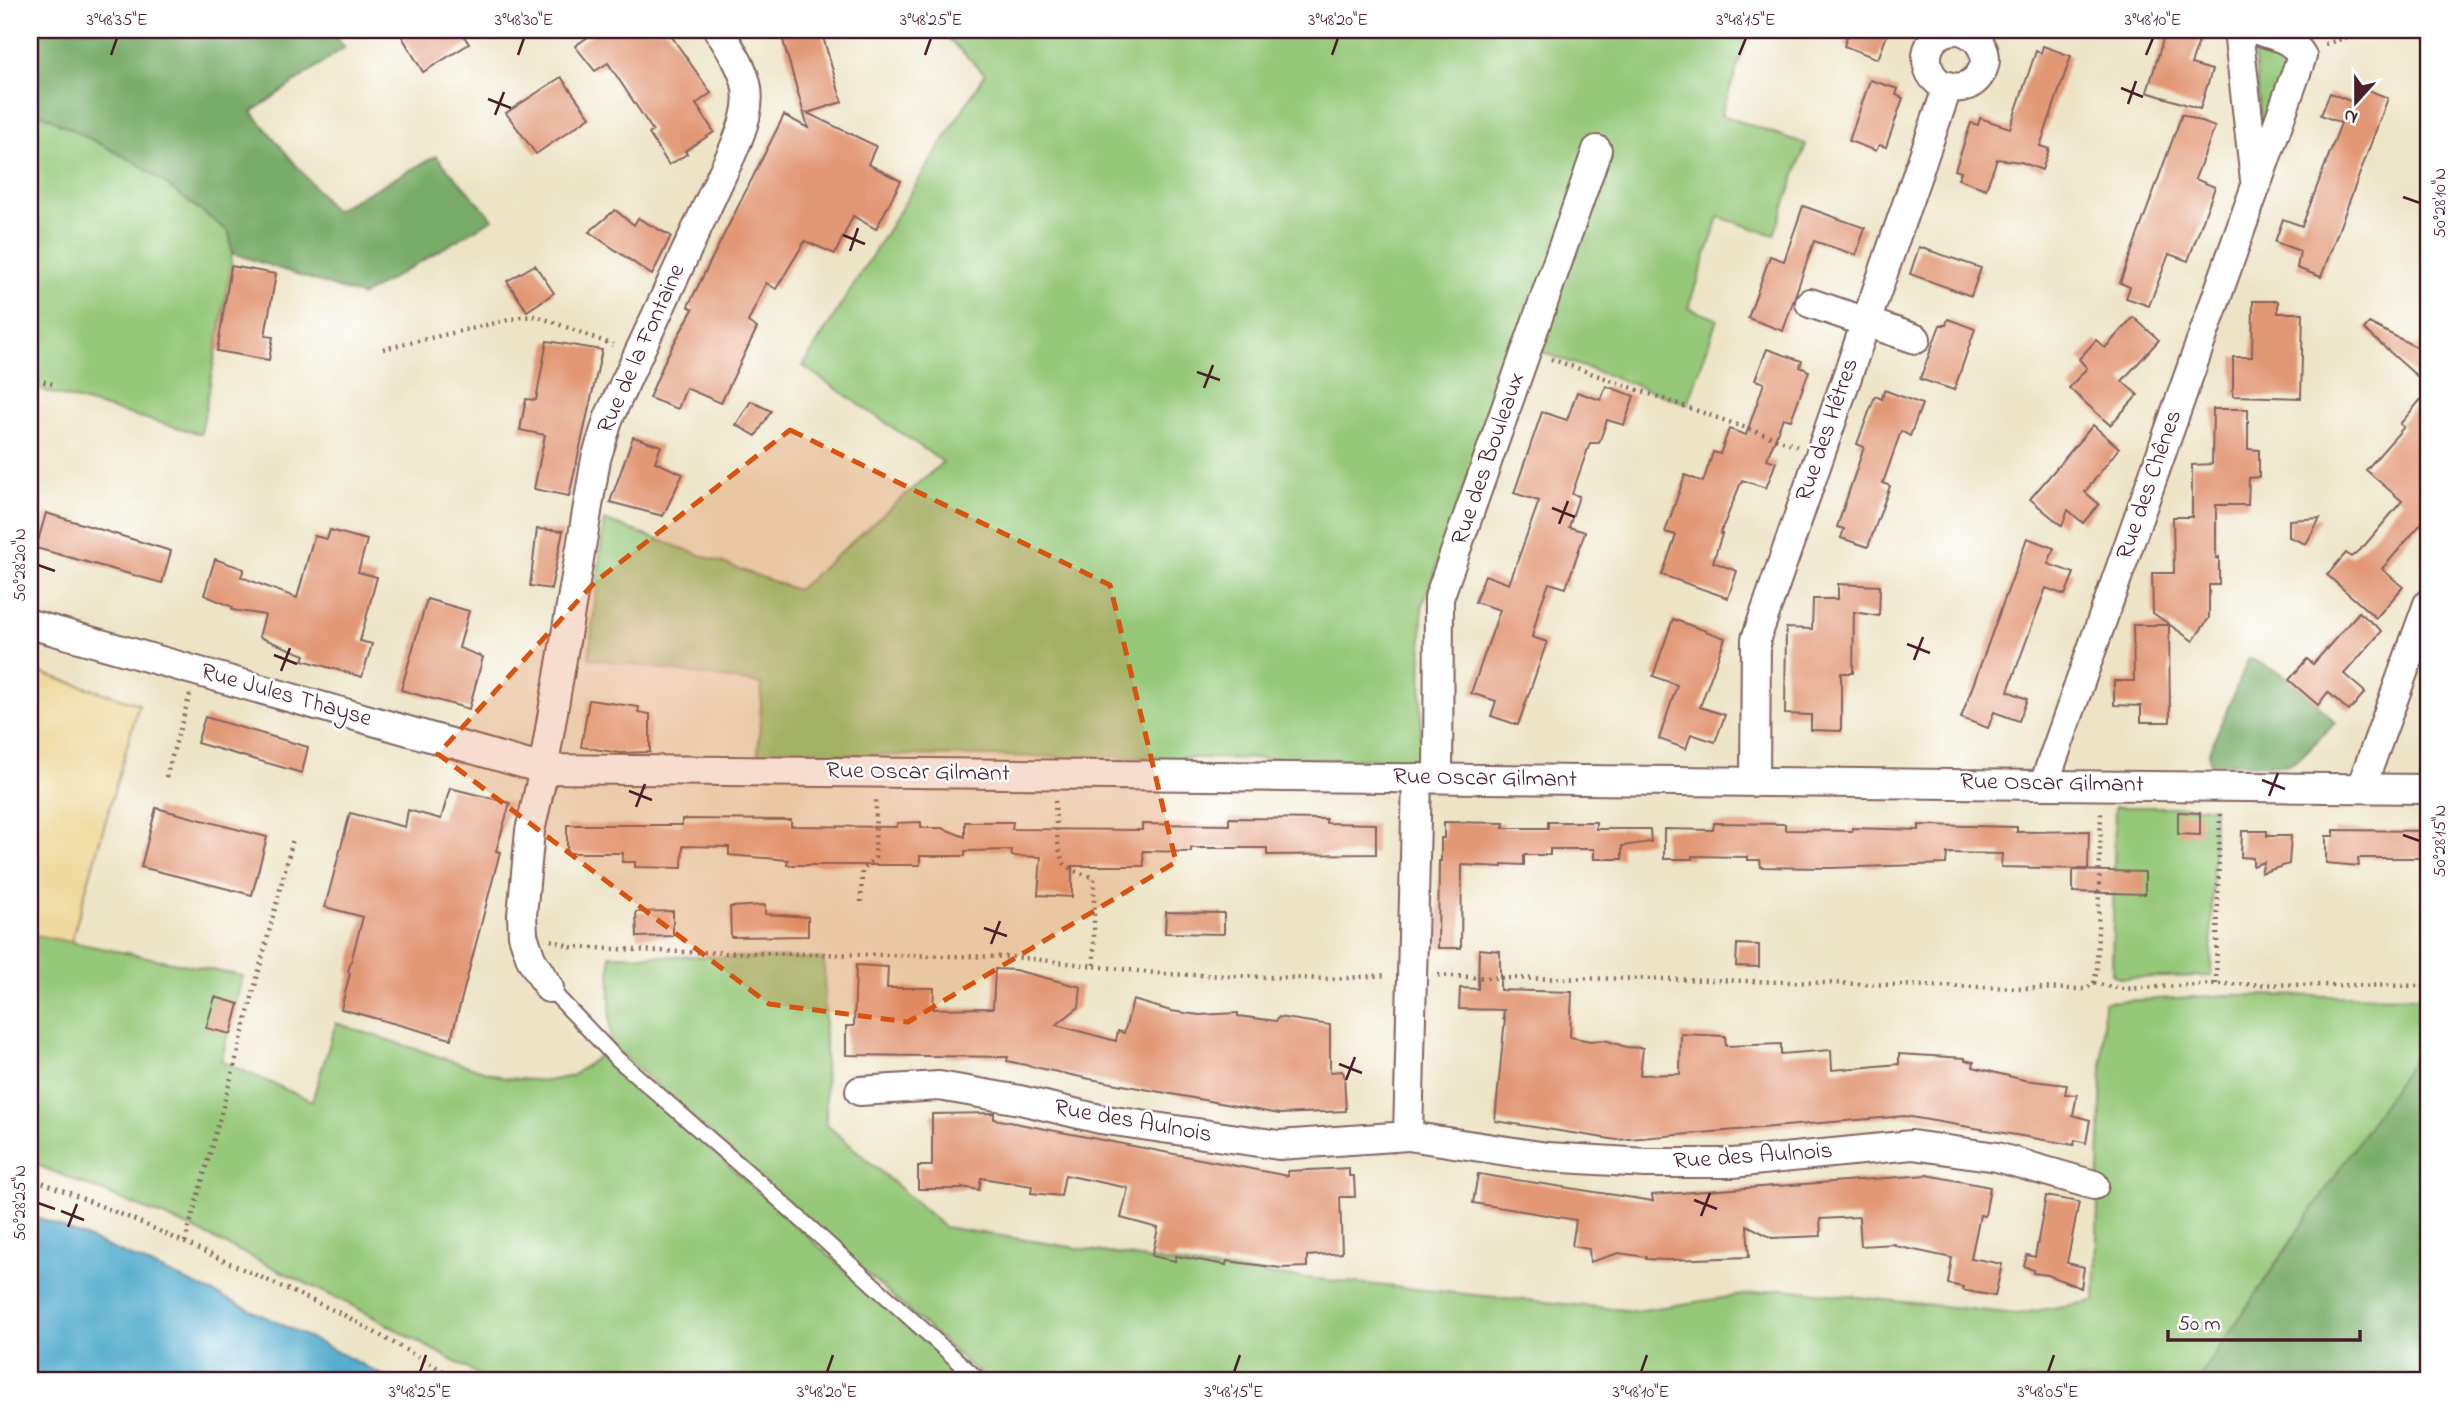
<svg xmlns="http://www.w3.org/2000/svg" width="2458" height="1410" font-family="'Indie Flower',sans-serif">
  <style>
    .green { fill: #95c878; stroke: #707452; stroke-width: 2 }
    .forest { fill: #78ac68; stroke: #61664a; stroke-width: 2 }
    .sand { fill: #eeda9e; stroke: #9c7c64; stroke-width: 2 }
    .water { fill: #4ca8ca; stroke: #4b647a; stroke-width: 2 }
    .building { fill: #e29774 }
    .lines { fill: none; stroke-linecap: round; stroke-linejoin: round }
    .service-casing { stroke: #836461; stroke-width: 18 }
    .minor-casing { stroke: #836461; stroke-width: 32 }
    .path { stroke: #836461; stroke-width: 4.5; stroke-dasharray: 2 5; stroke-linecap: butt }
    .service { stroke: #fff; stroke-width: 14 }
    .minor { stroke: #fff; stroke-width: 28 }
    .marked { fill: #d8530f; fill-opacity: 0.2; stroke: #d8530f; stroke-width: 5; stroke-dasharray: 14 9; stroke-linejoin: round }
    .ticks { fill: none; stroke: #4a1f2b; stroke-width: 2.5 }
    .labels { text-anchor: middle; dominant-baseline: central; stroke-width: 5; stroke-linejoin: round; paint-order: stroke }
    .street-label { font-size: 24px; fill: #4a1f2b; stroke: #fff }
    .neatline { fill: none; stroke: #4a1f2b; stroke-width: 2.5 }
    .ticks-label { font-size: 18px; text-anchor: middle; fill: #4a1f2b }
  </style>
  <rect width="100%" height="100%" fill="#fff"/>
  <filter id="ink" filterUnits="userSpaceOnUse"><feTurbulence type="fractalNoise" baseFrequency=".0143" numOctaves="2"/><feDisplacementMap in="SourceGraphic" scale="14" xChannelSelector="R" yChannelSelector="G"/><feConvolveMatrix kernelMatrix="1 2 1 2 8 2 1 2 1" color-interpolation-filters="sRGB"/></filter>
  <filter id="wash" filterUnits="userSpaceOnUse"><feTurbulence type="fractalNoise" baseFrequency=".00686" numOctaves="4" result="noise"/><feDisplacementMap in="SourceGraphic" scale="28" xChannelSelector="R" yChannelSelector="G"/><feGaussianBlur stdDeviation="1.57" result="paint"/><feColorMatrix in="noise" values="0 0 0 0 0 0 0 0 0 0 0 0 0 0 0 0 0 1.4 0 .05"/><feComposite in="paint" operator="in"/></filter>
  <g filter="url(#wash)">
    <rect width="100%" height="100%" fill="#ede4c6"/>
    <g class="green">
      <polygon points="940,30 1750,30 1721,115 1806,144 1774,235 1719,217 1688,308 1717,319 1688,404 1516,343 1422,607 1421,760 758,754 762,684 589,658 604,520 797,590 943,462 803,366 985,74"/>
      <polygon points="2276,48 2287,55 2287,65 2262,135 2254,51"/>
      <polygon points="30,108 139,164 229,232 232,253 231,266 201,434 30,387"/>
      <polygon points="2115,807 2214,807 2211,976 2121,978 2112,974"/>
      <polygon points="30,934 243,976 221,1061 312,1101 336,1023 505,1078 548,1081 572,1076 603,1053 968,1380 488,1380 355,1307 189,1227 30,1162"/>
      <polygon points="610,955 824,959 826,1124 944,1227 1197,1267 1635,1311 1783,1289 2016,1314 2095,1301 2104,1002 2231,995 2428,997 2428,1042 2425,1042 2198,1380 986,1380 610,1044"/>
    </g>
    <g class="forest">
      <polygon points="30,30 328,30 345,47 252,112 334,211 436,156 493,219 362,296 232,253 229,232 139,164 30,108"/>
      <polygon points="2249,658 2283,674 2317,704 2335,723 2299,759 2285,765 2210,762 2209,752"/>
      <polygon points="2425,1042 2428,1042 2428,1380 2198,1380"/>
    </g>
    <polygon class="sand" points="31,670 139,704 71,942 30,934"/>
    <path class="water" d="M30 1214C152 1265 275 1317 391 1380H37L30 1378Z"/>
    <g id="blocks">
      <g class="building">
        <polygon points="398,30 460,30 469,44 423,72"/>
        <polygon points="598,30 667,30 711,93 696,104 714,132 685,151 687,154 669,165 649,134 653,131 608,63 595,71 575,46"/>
        <polygon points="780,30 821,30 842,102 807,113 876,146 868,164 901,181 876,229 853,216 835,254 805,241 776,289 766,283 748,322 757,328 721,403 686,388 678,409 649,398 666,358 693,309 688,306 784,115 808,128"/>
        <polygon points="1849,30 1889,30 1878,59 1844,46"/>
        <polygon points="2166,30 2203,30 2191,64 2212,70 2200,109 2147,92"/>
        <polygon points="2043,46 2071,56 2040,146 2049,149 2042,170 2021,162 1997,159 1986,189 1958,179 1961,172 1955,170 1971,123 1978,125 1980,118 2010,128 2036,51 2041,53"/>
        <polygon points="561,77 590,117 536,154 506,113"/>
        <polygon points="1870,80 1898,89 1896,95 1903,98 1886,147 1879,145 1876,151 1849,141"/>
        <polygon points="2361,87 2388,98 2321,277 2297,268 2300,251 2275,242 2283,219 2302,226 2341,123 2321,115 2330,93 2355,103"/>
        <polygon points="2182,114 2215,127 2195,179 2215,187 2188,261 2169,254 2149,306 2126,298 2130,287 2120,283"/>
        <polygon points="1803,206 1865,228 1856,255 1814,241 1783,331 1748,318 1770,256 1784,261"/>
        <polygon points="615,210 634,225 638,218 671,236 652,275 589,232"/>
        <polygon points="1919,247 1981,268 1971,296 1910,274"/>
        <polygon points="535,265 554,293 527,311 507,281"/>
        <polygon points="231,266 276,274 265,336 273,337 269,360 217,351"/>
        <polygon points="2253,301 2278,301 2278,313 2303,313 2301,398 2233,396 2233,357 2252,357"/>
        <polygon points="2133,317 2159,340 2122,381 2138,395 2110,425 2069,388 2087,368 2079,359 2096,340 2105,348"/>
        <polygon points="1948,319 1975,329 1954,390 1920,379 1940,325 1946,325"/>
        <polygon points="2369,323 2416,347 2428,333 2428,386 2364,329"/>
        <polygon points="547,341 602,350 569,496 534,489 545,435 520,430 526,399 536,400"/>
        <polygon points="1767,349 1802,361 1800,367 1809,371 1791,420 1783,418 1767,459 1776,462 1766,488 1742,480 1720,534 1722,534 1713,562 1737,571 1728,598 1662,575 1676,535 1665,532 1685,475 1703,482 1713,452 1720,454 1729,429 1746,435 1764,383 1755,380"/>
        <polygon points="1606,386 1634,396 1624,425 1607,420 1599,443 1590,443 1580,471 1572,494 1579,496 1569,527 1585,532 1566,588 1549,583 1539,609 1532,637 1547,642 1518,725 1491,716 1496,701 1471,693 1500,610 1475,602 1485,575 1509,584 1539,501 1514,493 1542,412 1567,420 1577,392 1601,400"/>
        <polygon points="1884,390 1922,404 1910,436 1901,431 1883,483 1890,486 1868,547 1841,538 1844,529 1837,527 1864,447 1857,444 1875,396 1882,399"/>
        <polygon points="2428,391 2428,516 2382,569 2403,587 2376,618 2327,575 2346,553 2351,557 2365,545 2402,501 2366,470 2404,427 2400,424"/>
        <polygon points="751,401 771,411 756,436 736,425"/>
        <polygon points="2213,409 2248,409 2248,449 2259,450 2259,477 2249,478 2248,505 2216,505 2216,558 2219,557 2219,585 2209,585 2209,618 2193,641 2153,613 2152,573 2174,573 2173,517 2192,517 2192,465 2212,464"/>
        <polygon points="2093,425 2119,448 2085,492 2099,504 2083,523 2068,510 2062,526 2030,499"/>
        <polygon points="633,437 661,446 655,462 683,474 663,516 610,502"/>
        <polygon points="46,513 171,551 162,583 36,548"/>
        <polygon points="2320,518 2306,544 2289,537 2289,520"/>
        <polygon points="537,529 563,531 551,589 530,586"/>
        <polygon points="330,530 367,540 358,572 377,577 360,641 372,644 362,677 303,660 305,655 259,637 265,615 232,610 233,607 204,595 215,559 244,569 241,577 297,598 314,536 327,539"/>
        <polygon points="2027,538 2054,548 2048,564 2074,573 2065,595 2046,588 2034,620 2008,691 2027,699 2019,721 1994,712 1988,728 1961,718"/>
        <polygon points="1838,584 1880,586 1879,616 1854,612 1853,673 1841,673 1841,731 1811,730 1811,715 1785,714 1786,628 1812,629 1813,599 1838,599"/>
        <polygon points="427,599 469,611 459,648 483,657 469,709 401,690"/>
        <polygon points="2359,612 2382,631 2344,674 2365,692 2349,711 2328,692 2318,705 2289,680 2307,659 2313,664"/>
        <polygon points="1673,619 1725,638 1700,707 1725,715 1720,729 1715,742 1691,734 1686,749 1659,739 1677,685 1653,676"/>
        <polygon points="2133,625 2169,625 2170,722 2141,722 2141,706 2114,705 2114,681 2134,681"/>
        <polygon points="589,700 639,707 638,712 650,714 650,752 620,753 581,747"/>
        <polygon points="205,717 308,747 302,773 197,743"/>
        <polygon points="450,788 510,803 496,851 500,852 451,1039 341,1009 350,973 348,972 363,917 325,907 350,813 405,827 408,810 441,819"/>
        <polygon points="156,808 267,837 252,895 141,867"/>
        <polygon points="2178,812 2200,813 2200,835 2178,834"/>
        <polygon points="1229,818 1326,819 1326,823 1376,824 1376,854 1267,855 1267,848 1191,848 1191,852 1143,851 1144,866 1072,866 1072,897 1038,895 1041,857 1012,856 1011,850 965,851 965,856 920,856 920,865 787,865 788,860 729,855 729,847 683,846 682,868 635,867 635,862 622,862 623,853 567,853 567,825 682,825 682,819 791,820 791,826 897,827 897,823 921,822 921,828 942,828 965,837 965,822 1013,822 1012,829 1142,830 1142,824 1229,825"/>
        <polygon points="1444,822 1504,823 1503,828 1548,828 1548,822 1596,822 1596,829 1650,829 1651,842 1622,846 1622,859 1594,859 1594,849 1550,849 1550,855 1524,855 1524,865 1502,864 1502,867 1462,865 1461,948 1438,948 1439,861 1441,861 1441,838 1444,838"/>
        <polygon points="1714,823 1785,824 1785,830 1852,831 1852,828 1919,830 1919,825 2017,827 2017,832 2089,831 2088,869 2001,867 2002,854 1947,853 1946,864 1830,868 1761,867 1760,860 1747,860 1747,857 1692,856 1692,859 1664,859 1664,829 1713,830"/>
        <polygon points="2334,830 2428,831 2428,858 2358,858 2359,866 2326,863 2326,836 2334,836"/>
        <polygon points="2242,831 2267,831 2267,836 2291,836 2289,864 2261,873 2264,862 2253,866 2253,858 2241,857"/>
        <polygon points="2073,870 2145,872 2145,894 2073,892"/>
        <polygon points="765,905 765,914 808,917 808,936 731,937 730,907"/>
        <polygon points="673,911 673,936 637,937 636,912"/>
        <polygon points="1166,912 1224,913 1224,934 1165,933"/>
        <polygon points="1737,944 1759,945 1759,967 1736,966"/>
        <polygon points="1479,949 1500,951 1500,990 1572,992 1570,1037 1590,1041 1605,1040 1626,1047 1643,1048 1640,1075 1680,1074 1681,1034 1725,1036 1726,1046 1781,1044 1781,1054 1831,1050 1832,1070 1899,1064 1899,1054 1965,1058 1965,1060 1974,1062 1973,1067 2024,1080 2067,1085 2065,1094 2077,1095 2073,1115 2090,1120 2086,1143 2075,1140 2074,1145 1905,1116 1617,1140 1495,1121 1505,1018 1503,1019 1504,1010 1459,1009 1460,988 1478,989"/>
        <polygon points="856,965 888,967 887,988 934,988 933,1009 993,1008 995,969 1015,970 1081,987 1079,1007 1056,1025 1116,1041 1118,1031 1124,1033 1133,1000 1171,1011 1199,1015 1238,1013 1238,1016 1276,1021 1279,1017 1330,1025 1330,1072 1342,1071 1344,1074 1346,1111 1279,1114 1090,1079 1007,1061 1008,1057 846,1055 846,1026 854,1026"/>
        <polygon points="215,997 239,1004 231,1034 206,1028"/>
        <polygon points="994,1113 994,1119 1288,1176 1288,1171 1349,1168 1349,1176 1354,1176 1355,1197 1340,1197 1342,1253 1307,1256 1307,1267 1281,1268 1227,1261 1226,1265 1176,1256 1175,1261 1152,1256 1158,1228 1121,1218 1128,1188 1065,1175 1061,1196 1031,1193 1032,1186 981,1178 979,1190 962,1187 962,1189 918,1189 918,1166 932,1166 932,1114"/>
        <polygon points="1478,1174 1653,1201 1652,1195 1927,1175 1990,1187 1985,1216 1980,1215 1971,1258 2002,1264 1995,1296 1962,1290 1963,1287 1948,1284 1952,1258 1895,1246 1895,1244 1861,1246 1859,1217 1820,1219 1821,1236 1772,1238 1747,1225 1749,1257 1669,1260 1646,1259 1646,1257 1619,1253 1590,1262 1589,1249 1572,1246 1576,1220 1473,1203"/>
        <polygon points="2046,1196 2079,1202 2067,1263 2084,1267 2081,1288 2048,1275 2033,1273 2033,1270 2024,1266 2027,1255 2035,1257"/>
      </g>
    </g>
  </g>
  <g filter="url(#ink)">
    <use href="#blocks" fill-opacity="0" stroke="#836461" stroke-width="2"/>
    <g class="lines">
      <g class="service-casing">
        <polyline id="service" points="549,988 614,1056 766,1188 979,1380"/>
      </g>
      <g class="minor-casing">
        <g id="minor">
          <path d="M1956 30C1913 32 1920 94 1962 87 1971 85 1978 79 1982 71 1991 52 1977 35 1960 30"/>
          <polyline points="2238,30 2255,180"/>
          <polyline points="1810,303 1916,339"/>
          <polyline points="30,624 543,769 2428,789"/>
          <polyline points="1417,778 1408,1136 1547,1157 1646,1163 1733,1163 1912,1145 1997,1157 2094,1185"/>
          <polyline points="1438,778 1439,598 1597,150"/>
          <polyline points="1755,781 1756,639 1948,86"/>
          <path d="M2044 784 2302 56C2292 38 2275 36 2257 30"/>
          <polyline points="2361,788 2428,604"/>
          <path d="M549 988 531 959 523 935 522 915 530 831 541 782 596 459 609 417 732 153C757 97 752 80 718 30"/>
          <polyline points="860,1091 939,1086 1020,1100 1100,1119 1279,1145 1408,1136"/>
        </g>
      </g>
      <g class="path">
        <polyline points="2325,44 2371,30"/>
        <polyline points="383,349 521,317 537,316 613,345"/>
        <polyline points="1551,359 1797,446"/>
        <polyline points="30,378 52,384"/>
        <polyline points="166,777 190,694"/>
        <path d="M1055 801C1056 816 1056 851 1064 863 1069 871 1085 874 1094 878V966"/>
        <polyline points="861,902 862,871 875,858 876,799"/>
        <polyline points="551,940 572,947 681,952 1015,957 1164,974 1331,979 1387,975"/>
        <path d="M1438 975C1514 981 1589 977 1666 979 1805 982 1945 987 2085 989L2094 983 2097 969 2101 811"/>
        <polyline points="2094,983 2121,989 2216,984 2428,986"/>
        <polyline points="2216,984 2220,813"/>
        <polyline points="30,1177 135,1220 344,1315 459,1380"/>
        <polyline points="185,1242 234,1067 293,839"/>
      </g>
      <use href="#service" class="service"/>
      <use href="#minor" class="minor"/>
    </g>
  </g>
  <path class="marked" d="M790 430 1110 585 1176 862 908 1022 769 1004 438 754 595 582Z"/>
  <path class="ticks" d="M111 55 117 38M518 55 524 38M925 55 931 38M1332 55 1338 38M1739 55 1746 38M2146 55 2153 38M2121 88 2143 97M488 99 511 108M2128 104 2136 81M495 115 504 92M2403 197 2420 203M843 235 865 244M850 251 858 228M1197 372 1220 380M1204 388 1213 365M1552 508 1575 517M1559 524 1568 501M38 565 55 571M1907 644 1930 653M274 655 297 664M1914 660 1923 637M281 671 290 648M2262 780 2285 789M629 791 652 800M2269 796 2278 773M636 807 645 784M2403 835 2420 841M984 928 1007 936M991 944 1000 921M1339 1064 1362 1073M1346 1080 1355 1057M1694 1200 1717 1209M38 1203 55 1209M61 1211 84 1220M1701 1216 1710 1193M68 1227 77 1204M420 1372 426 1355M827 1372 833 1355M1234 1372 1240 1355M1641 1372 1647 1355M2048 1372 2054 1355"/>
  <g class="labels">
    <g class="street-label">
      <text transform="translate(642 349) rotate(-66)">Rue de la Fontaine</text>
      <text transform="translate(1828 430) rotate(-71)">Rue des Hêtres</text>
      <text transform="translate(1489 459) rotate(-71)">Rue des Bouleaux</text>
      <text transform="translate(2150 485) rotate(-71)">Rue des Chênes</text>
      <text transform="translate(286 696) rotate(16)">Rue Jules Thayse</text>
      <text transform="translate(918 773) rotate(1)">Rue Oscar Gilmant</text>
      <text transform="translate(1485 779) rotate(1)">Rue Oscar Gilmant</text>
      <text transform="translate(2052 784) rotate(1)">Rue Oscar Gilmant</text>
      <text transform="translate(1133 1122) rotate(10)">Rue des Aulnois</text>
      <text transform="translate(1753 1157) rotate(-4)">Rue des Aulnois</text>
    </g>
  </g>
  <rect width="2458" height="1410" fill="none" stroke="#fff" stroke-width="77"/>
  <g transform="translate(2356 102) rotate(201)" stroke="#ffffff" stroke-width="5" paint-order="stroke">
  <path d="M0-5L12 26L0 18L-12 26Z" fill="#4a1f2b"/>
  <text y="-10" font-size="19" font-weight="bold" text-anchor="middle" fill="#4a1f2b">N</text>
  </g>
  <path d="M2168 1330v10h192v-10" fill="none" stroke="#4a1f2b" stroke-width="3.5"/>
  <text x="2178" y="1330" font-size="21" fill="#4a1f2b" stroke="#ffffff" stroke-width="5" paint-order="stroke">50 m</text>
  <rect x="38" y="38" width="2382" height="1334" class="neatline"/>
  <g class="ticks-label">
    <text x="117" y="25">3°48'35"E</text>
    <text x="524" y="25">3°48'30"E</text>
    <text x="931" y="25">3°48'25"E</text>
    <text x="1338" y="25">3°48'20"E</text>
    <text x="1746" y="25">3°48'15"E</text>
    <text x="2153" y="25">3°48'10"E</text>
    <text transform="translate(2439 203) rotate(-90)" y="6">50°28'10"N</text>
    <text transform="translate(19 565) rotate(-90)" y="6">50°28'20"N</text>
    <text transform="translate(2439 841) rotate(-90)" y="6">50°28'15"N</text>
    <text transform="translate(19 1203) rotate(-90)" y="6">50°28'25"N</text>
    <text x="420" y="1397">3°48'25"E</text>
    <text x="827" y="1397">3°48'20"E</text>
    <text x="1234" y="1397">3°48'15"E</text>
    <text x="1641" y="1397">3°48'10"E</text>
    <text x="2048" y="1397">3°48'05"E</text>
  </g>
</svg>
